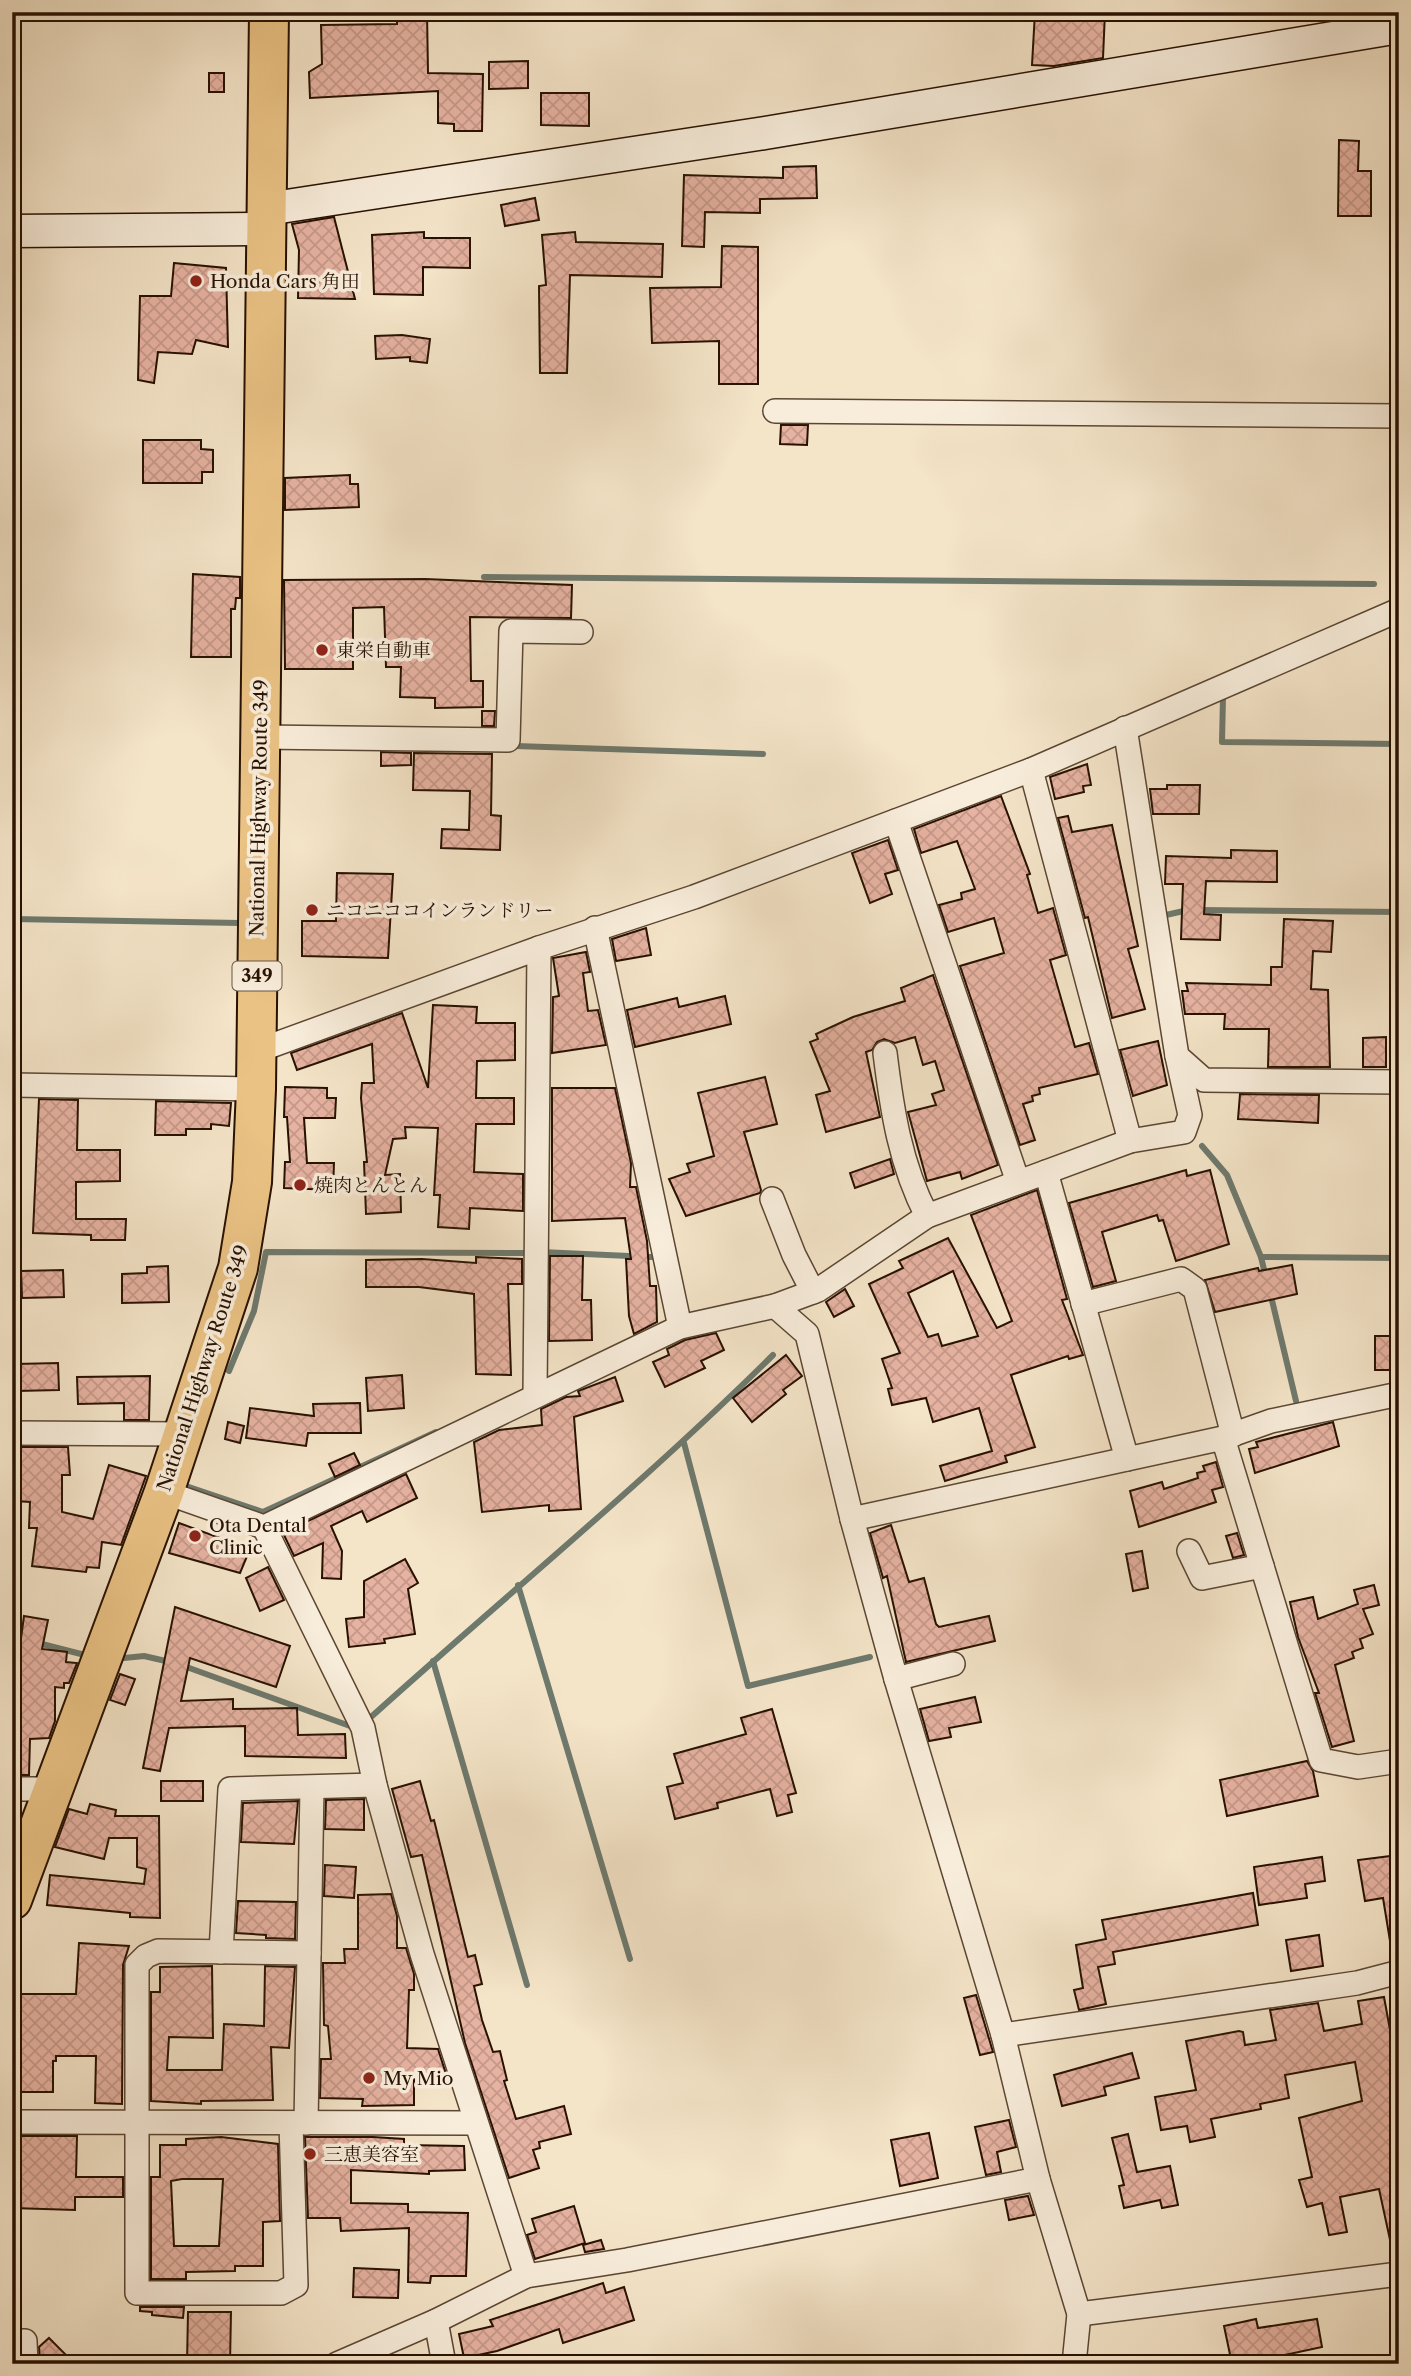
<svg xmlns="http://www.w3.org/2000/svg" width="1411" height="2376" font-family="'Libre Caslon Text','Noto Serif JP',serif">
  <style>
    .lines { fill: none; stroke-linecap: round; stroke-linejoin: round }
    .stream { stroke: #6e796d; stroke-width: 6 }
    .building { fill: url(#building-cross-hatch); stroke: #281101; stroke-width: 2; fill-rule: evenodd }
    .street-casing { stroke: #5b4633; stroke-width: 26 }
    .secondary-casing { stroke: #281101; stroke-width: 35 }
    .highway-casing { stroke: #281101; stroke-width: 42 }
    .street { stroke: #f8eddb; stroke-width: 23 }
    .secondary { stroke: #f8eddb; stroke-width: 32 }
    .highway { stroke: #eac284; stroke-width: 38 }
    .poi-dot { fill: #8f2418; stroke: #f8eddb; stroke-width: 2.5 }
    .labels { text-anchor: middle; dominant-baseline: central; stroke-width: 7; stroke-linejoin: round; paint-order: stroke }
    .shield { fill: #f8eddb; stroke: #665342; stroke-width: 2 }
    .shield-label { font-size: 18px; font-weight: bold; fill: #281101 }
    .poi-label { font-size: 19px; fill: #281101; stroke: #f8eddb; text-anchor: start }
    .street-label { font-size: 19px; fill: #281101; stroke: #f8eddb }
  </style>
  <defs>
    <pattern id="building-cross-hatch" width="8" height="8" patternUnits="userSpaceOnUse" patternTransform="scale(1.75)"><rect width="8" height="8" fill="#e6b2a1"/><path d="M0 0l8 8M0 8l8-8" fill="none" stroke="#c59889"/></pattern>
  </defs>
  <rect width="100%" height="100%" fill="#f4e4c8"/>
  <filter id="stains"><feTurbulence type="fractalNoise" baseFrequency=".00286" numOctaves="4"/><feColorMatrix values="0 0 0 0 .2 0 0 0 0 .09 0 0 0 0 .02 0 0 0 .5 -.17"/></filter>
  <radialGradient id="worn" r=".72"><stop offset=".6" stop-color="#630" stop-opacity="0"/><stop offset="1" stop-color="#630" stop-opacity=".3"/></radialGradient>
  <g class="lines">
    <g class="stream">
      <polyline points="484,577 1374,584"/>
      <polyline points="12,617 14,562"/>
      <polyline points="1223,697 1222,742 1399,744"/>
      <polyline points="515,746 763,754"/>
      <polyline points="1199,910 1399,912"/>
      <polyline points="1166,915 1188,910"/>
      <polyline points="12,919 240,923"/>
      <polyline points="1202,1146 1227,1175 1261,1257 1266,1278"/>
      <polyline points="541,1252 651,1257"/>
      <polyline points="1261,1257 1399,1258"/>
      <polyline points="1270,1292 1296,1401"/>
      <polyline points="229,1371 254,1311 266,1252 530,1253"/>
      <polyline points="684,1443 748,1686 870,1657"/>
      <polyline points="183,1485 263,1512 436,1432"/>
      <polyline points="518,1585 630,1959"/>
      <polyline points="12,1637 27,1640"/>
      <polyline points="38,1643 81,1654"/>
      <polyline points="124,1658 144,1656 170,1662"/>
      <polyline points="433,1661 527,1985"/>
      <polyline points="181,1665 350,1726"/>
      <path d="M371 1717C505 1596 645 1482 773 1355"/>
    </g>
  </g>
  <g class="building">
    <polygon points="397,12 427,12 428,73 483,74 482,131 454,131 454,124 438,123 438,91 310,98 309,72 322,64 321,25 397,24"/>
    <polygon points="1035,12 1105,12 1103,58 1054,66 1032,65"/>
    <polygon points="528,61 528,88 489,89 489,62"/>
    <rect x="209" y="73" width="15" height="19"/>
    <polygon points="541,93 589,93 589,126 541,125"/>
    <polygon points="1339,140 1359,141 1358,171 1371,171 1371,216 1338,216"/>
    <polygon points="816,166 817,198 760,199 760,213 705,212 704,247 682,246 684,175 783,178 783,167"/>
    <polygon points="535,198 539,220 505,226 501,205"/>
    <polygon points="334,217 355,299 298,298 299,250 292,224"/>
    <polygon points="424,232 424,238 470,238 470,268 423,267 423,295 374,294 372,235"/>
    <polygon points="575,232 576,242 663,244 662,277 570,275 567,373 540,373 539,286 546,285 542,235"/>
    <polygon points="722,246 758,247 758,384 719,384 719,341 652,343 650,288 721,287"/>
    <polygon points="174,263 226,268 228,347 196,340 192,354 158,352 154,383 138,380 140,296 171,296"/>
    <polygon points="402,335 430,339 427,363 410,361 410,357 376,359 375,336"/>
    <polygon points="781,425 808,425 807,445 780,444"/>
    <polygon points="143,440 201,440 201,449 213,450 213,472 202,472 202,483 143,483"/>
    <polygon points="350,475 350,484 358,484 359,507 285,510 285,478"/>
    <polygon points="193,574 240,577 240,598 236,598 235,609 231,609 231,657 191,657"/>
    <polygon points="425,579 572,585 571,618 470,617 471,681 483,681 483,707 435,708 435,698 400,697 401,667 386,667 384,607 353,608 353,669 285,669 284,580"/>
    <polygon points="482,711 495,711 494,726 482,726"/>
    <polygon points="381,752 411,753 411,765 381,766"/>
    <polygon points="414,753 492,754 491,815 501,816 500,850 441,848 442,829 469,830 470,791 413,790"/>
    <polygon points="1087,764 1091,785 1083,786 1084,792 1055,799 1050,777"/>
    <polygon points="1167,785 1200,785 1199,814 1153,814 1150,789 1167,789"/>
    <polygon points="1001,796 1030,874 1027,875 1038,913 1053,908 1066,955 1050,960 1075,1047 1089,1043 1098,1074 1039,1088 1040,1094 1032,1096 1033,1101 1023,1104 1035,1140 1020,1145 960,966 1004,953 994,918 948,932 939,905 962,899 961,893 975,889 957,841 921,853 914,829"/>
    <polygon points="1068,816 1072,832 1112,825 1138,946 1128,949 1145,1009 1112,1018 1088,917 1085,918 1058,818"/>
    <polygon points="888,840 898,870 885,874 892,894 870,903 852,853"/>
    <polygon points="1231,850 1277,851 1277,882 1206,881 1204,914 1221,915 1220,940 1181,939 1183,884 1165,884 1166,856 1231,858"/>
    <polygon points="337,873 393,874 388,958 302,956 302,921 336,921"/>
    <polygon points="1284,919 1333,921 1331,952 1313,951 1311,989 1328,990 1330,1067 1268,1067 1269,1029 1224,1029 1225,1014 1185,1014 1182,991 1188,991 1186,983 1271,985 1271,967 1282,967"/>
    <polygon points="646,928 651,955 616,961 612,939"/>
    <polygon points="586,952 590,972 583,973 588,1011 598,1010 606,1045 552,1053 553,997 559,996 553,958"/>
    <polygon points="933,975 998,1165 962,1179 960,1172 927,1181 908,1112 936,1105 932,1094 944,1090 935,1061 923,1065 915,1037 895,1043 884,1039 877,1042 872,1050 866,1052 880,1117 826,1132 816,1095 830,1091 810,1042 818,1039 816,1034 853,1017 905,1001 901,988"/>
    <polygon points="725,996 731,1024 635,1047 627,1010 677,998 679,1007"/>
    <polygon points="433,1005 477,1007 476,1023 515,1023 515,1060 477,1061 476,1098 514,1098 514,1124 476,1124 474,1172 523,1174 523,1211 470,1208 469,1229 438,1227 440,1195 434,1195 438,1128 405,1127 406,1138 393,1139 385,1175 400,1174 401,1212 366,1214 364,1162 367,1162 361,1098 362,1083 374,1083 372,1044 297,1070 291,1053 402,1013 428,1088"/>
    <polygon points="1386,1037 1386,1067 1363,1067 1363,1038"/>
    <polygon points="1158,1041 1167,1085 1133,1096 1120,1050"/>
    <polygon points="765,1077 777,1124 744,1132 761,1190 760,1193 686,1216 669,1179 690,1172 687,1164 714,1156 698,1093"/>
    <polygon points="285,1087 327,1088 327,1098 336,1098 335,1118 304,1118 307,1163 334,1163 333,1190 284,1188 285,1162 290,1162 287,1117 284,1117"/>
    <polygon points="552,1088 615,1088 631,1163 630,1187 636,1187 647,1241 650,1286 656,1286 657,1322 634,1334 629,1316 626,1259 631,1259 625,1218 552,1221"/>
    <polygon points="1240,1094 1319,1095 1318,1123 1238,1119"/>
    <polygon points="39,1099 78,1100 77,1150 120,1150 120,1181 76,1182 76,1219 126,1219 125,1240 91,1240 91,1235 33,1233"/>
    <polygon points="156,1101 231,1103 229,1126 211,1124 211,1129 186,1129 186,1135 155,1135"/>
    <polygon points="890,1159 894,1174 855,1188 850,1173"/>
    <polygon points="1186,1170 1187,1176 1210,1170 1229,1244 1176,1261 1163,1220 1159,1221 1157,1215 1102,1232 1116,1281 1093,1287 1069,1203"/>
    <path d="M1037 1190 1067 1299 1062 1300 1083 1355 1069 1359 1068 1356 1011 1375 1035 1447 1005 1456 1007 1462 945 1481 940 1466 992 1451 979 1408 933 1422 926 1398 892 1405 888 1389 892 1388 882 1359 900 1353 869 1284 903 1268 899 1261 948 1238 997 1328 1012 1321 971 1215ZM953 1271 978 1336 942 1346 938 1334 928 1337 908 1293Z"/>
    <polygon points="550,1256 583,1256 582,1300 591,1300 592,1340 549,1341"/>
    <polygon points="476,1257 522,1259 522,1284 508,1284 511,1375 476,1374 474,1294 419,1287 366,1287 366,1260 422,1259 476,1263"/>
    <polygon points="1292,1265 1297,1294 1215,1312 1205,1280 1258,1268 1259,1271"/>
    <polygon points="168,1266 169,1302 122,1303 122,1274 147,1273 147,1267"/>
    <polygon points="63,1270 64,1297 22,1298 21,1271"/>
    <polygon points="845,1289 854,1306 834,1317 826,1302"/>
    <polygon points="716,1333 724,1350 701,1361 705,1368 665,1387 653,1362 669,1355 667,1349 685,1340"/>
    <rect x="1375" y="1336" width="16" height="34"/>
    <polygon points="786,1355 802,1376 783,1390 786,1394 752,1422 733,1398"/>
    <polygon points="58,1363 59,1390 17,1391 16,1364"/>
    <polygon points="402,1375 404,1408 368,1411 366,1378"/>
    <polygon points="150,1376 149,1420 124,1420 124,1403 78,1404 77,1377"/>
    <polygon points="615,1377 623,1401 574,1417 581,1509 549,1511 549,1505 482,1512 474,1442 499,1430 542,1425 541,1409 566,1397 580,1396 578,1391"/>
    <polygon points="360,1403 361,1433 308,1433 306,1446 246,1438 250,1408 314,1416 313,1404"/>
    <polygon points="228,1422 244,1426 240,1443 225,1439"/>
    <polygon points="1333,1422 1339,1446 1255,1473 1249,1449 1258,1447 1256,1442"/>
    <polygon points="12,1447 68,1447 70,1475 62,1475 62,1512 93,1519 109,1465 146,1476 121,1545 102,1542 99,1568 87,1567 86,1572 32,1566 37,1528 29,1528 30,1502 16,1501 16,1491 12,1491"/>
    <polygon points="354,1453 360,1465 335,1477 329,1464"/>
    <polygon points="1216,1462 1223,1487 1212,1490 1216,1502 1139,1527 1130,1491 1162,1482 1164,1489 1198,1478 1197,1473 1205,1471 1203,1466"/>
    <polygon points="406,1474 417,1498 367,1522 362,1511 331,1526 342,1551 341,1579 322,1578 323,1543 294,1556 283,1533"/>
    <polygon points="179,1523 250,1549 240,1573 169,1553"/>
    <polygon points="891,1525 909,1582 924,1578 936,1624 939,1627 989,1616 995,1641 906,1662 887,1576 883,1578 870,1533"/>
    <polygon points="1237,1533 1244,1555 1233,1558 1226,1536"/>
    <polygon points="1142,1551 1148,1588 1133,1591 1126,1554"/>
    <polygon points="405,1559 418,1583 408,1589 415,1634 384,1639 385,1643 349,1647 346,1619 364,1617 364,1581"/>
    <polygon points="268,1567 284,1600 260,1611 246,1578"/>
    <polygon points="1374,1585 1379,1605 1363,1609 1373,1634 1360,1639 1363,1648 1352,1652 1354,1658 1335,1665 1354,1741 1332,1747 1315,1693 1319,1693 1298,1637 1290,1602 1313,1597 1318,1619 1358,1604 1354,1590"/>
    <polygon points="175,1607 290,1646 276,1687 190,1658 181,1701 233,1699 233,1709 297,1708 298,1735 345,1734 346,1758 245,1756 245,1726 169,1728 160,1771 143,1768"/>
    <polygon points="24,1616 48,1620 42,1649 67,1652 66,1662 77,1663 69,1683 64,1683 64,1688 55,1687 55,1721 49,1738 30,1739 29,1775 12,1775 12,1705"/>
    <polygon points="120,1674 135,1679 125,1705 110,1700"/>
    <polygon points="975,1697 981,1722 949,1728 951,1737 929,1741 920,1709"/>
    <polygon points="772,1709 796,1793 788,1795 792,1812 777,1816 770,1789 717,1803 718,1808 675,1819 667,1787 683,1783 674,1754 746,1734 741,1718"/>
    <polygon points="1307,1761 1313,1771 1318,1796 1227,1816 1220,1780"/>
    <rect x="161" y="1781" width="42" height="20"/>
    <polygon points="420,1781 431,1821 434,1820 468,1957 475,1955 482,1984 474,1986 482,2020 493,2052 500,2051 507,2080 504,2081 516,2119 564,2106 571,2134 539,2142 540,2148 533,2150 539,2168 509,2178 465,2043 422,1855 411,1857 392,1789"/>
    <polygon points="364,1799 364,1830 325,1829 326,1800"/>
    <polygon points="298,1801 294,1844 241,1842 243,1803"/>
    <polygon points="90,1804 116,1810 115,1816 159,1816 160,1918 130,1917 130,1913 47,1905 50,1875 144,1884 146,1869 137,1867 137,1838 109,1838 104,1859 55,1847 69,1809 87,1814"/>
    <polygon points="1399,1855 1399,1940 1390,1941 1383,1898 1365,1901 1358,1860"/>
    <polygon points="1322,1857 1325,1881 1305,1884 1307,1898 1259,1905 1254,1867"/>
    <polygon points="325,1865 356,1867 354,1898 324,1896"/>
    <polygon points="1253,1893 1258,1925 1113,1952 1115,1964 1098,1967 1106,2004 1079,2010 1074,1990 1083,1988 1076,1945 1106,1939 1102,1920"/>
    <polygon points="391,1894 397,1916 397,1948 406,1948 414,1974 414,1990 409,1990 407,2048 438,2049 446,2074 414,2073 414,2105 362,2106 363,2099 320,2098 321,2059 331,2059 328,2026 324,2025 323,1963 345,1963 344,1949 358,1949 358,1895"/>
    <polygon points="238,1901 296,1902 295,1939 266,1938 266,1935 236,1933"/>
    <polygon points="1319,1935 1323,1966 1291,1971 1286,1940"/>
    <polygon points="79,1943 129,1946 123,1965 122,2104 95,2103 96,2056 56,2056 56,2061 53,2061 53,2092 18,2092 21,2028 15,2028 15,1994 76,1994"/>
    <polygon points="212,1966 213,2038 169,2037 167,2070 222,2070 224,2024 264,2026 265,1966 295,1967 289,2048 271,2047 273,2100 201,2101 201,2104 151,2101 151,1992 160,1992 160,1967"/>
    <polygon points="976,1995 993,2052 980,2055 964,1998"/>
    <polygon points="1384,1997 1399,2079 1399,2089 1393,2090 1399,2127 1399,2184 1394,2185 1399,2207 1399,2249 1392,2249 1379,2189 1340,2197 1347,2232 1329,2235 1322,2203 1307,2207 1299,2180 1312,2177 1299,2118 1362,2101 1355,2062 1285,2075 1289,2098 1260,2104 1261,2109 1211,2119 1215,2137 1190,2142 1187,2126 1161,2130 1155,2097 1196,2090 1186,2041 1239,2031 1243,2032 1245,2045 1276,2040 1270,2010 1318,2003 1324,2031 1362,2024 1358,2001"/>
    <polygon points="1132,2053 1139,2078 1104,2087 1106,2095 1062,2106 1054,2075"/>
    <polygon points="1009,2120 1016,2147 997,2152 1001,2172 986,2175 975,2127"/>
    <polygon points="929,2133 938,2178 900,2186 891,2140"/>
    <polygon points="1128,2134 1137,2172 1170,2166 1178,2205 1162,2208 1160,2200 1124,2208 1119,2186 1124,2185 1112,2138"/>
    <polygon points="12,2136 77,2136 76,2177 123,2177 123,2197 75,2197 75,2210 12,2208"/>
    <path d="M221 2137 278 2144 280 2221 263 2222V2266H235V2271L186 2272V2279H151V2177H160V2145H186V2139ZM182 2179H223L219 2246H174L171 2181Z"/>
    <polygon points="305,2137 373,2137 404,2139 404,2145 464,2146 465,2170 429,2171 429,2174 351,2170 351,2203 408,2204 408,2212 468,2213 466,2276 431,2276 430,2283 408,2282 409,2228 341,2231 340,2218 308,2218"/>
    <polygon points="1028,2196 1034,2215 1009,2220 1005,2200"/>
    <polygon points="574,2206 585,2243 535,2259 527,2235 536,2232 532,2219"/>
    <polygon points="601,2240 604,2249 585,2252 583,2245"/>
    <polygon points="354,2268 399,2270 398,2298 353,2297"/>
    <polygon points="603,2283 606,2293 624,2287 634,2320 563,2343 559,2329 497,2351 464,2358 459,2334 493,2326 490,2320"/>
    <polygon points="140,2307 184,2307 183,2318 152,2315 152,2312 140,2311"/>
    <polygon points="188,2312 231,2312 230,2364 187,2364"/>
    <polygon points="1256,2319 1258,2328 1317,2319 1322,2347 1280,2356 1281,2364 1232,2364 1224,2326"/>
    <polygon points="49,2338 67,2356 60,2364 40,2364 39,2347"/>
  </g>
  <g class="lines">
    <g class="street-casing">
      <g id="street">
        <polyline points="775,411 1399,416"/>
        <polyline points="1125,728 1177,1056 1204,1080 1399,1082"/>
        <polyline points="260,737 508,740 511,631 581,632"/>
        <polyline points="1031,770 1130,1141"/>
        <polyline points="896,821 1018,1182"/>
        <polyline points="595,928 680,1327"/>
        <polyline points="257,1051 539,948 694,897 1031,770 1399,610"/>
        <path d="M885 1053C892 1110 900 1164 927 1216"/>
        <polyline points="12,1085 256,1089"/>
        <polyline points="1046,1172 1127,1459"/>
        <polyline points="772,1199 794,1255 813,1292"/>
        <polyline points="1083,1304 1181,1279 1195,1289 1233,1435"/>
        <polyline points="775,1306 807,1334 852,1519 896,1679 1003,2035 1038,2179 1079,2314 1074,2364"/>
        <polyline points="535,1395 539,948"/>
        <polyline points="12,1433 184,1434"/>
        <polyline points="1223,1438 1271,1421 1399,1394"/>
        <polyline points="164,1492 264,1527 680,1327 775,1306 818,1290 927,1216 1130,1141 1184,1132 1190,1115 1177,1056"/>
        <polyline points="852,1519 1223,1438 1321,1760 1358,1767 1399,1761"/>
        <polyline points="264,1527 363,1728 375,1785 422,1954 526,2276"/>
        <polyline points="1189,1551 1202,1578 1262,1566"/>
        <polyline points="896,1679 953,1664"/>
        <polyline points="12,1789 56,1789"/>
        <polyline points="221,1952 230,1789 375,1785"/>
        <polyline points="1003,2035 1357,1983 1399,1972"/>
        <polyline points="12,2122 475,2123"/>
        <polyline points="291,2123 296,2285 281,2293 137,2293 137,1965 146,1956 158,1951 309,1953"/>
        <polyline points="306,2123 312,1788"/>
        <polyline points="1079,2314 1399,2274"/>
        <polyline points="436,2321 444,2364"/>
        <polyline points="12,2341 25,2341 26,2364"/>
        <polyline points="337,2364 436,2321 526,2276 627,2260 1038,2179"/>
      </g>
    </g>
    <g class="secondary-casing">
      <g id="secondary">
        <polyline points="267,209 765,133 1399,27"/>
        <polyline points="12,231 267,229"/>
      </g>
    </g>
    <g class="highway-casing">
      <polyline id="highway" points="12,1900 164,1492 238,1268 252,1182 256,1089 269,12"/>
    </g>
    <use href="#street" class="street"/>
    <use href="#secondary" class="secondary"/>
    <use href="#highway" class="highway"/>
  </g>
  <g class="poi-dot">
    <circle cx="196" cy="281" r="7"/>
    <circle cx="322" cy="650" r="7"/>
    <circle cx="312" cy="910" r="7"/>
    <circle cx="300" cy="1185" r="7"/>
    <circle cx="195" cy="1536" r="7"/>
    <circle cx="369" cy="2078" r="7"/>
    <circle cx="310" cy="2154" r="7"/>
  </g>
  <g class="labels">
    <rect class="shield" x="232.5" y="961.5" width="49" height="29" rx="5"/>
    <g class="shield-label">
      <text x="257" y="976">349</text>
    </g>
    <g class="poi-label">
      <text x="210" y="281">Honda Cars 角田</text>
      <text x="336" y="650">東栄自動車</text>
      <text x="326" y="910">ニコニココインランドリー</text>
      <text x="314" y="1185">焼肉とんとん</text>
      <text x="209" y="1525">Ota Dental<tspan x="209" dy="22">Clinic</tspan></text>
      <text x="383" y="2078">My Mio</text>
      <text x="324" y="2154">三恵美容室</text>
    </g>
    <g class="street-label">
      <text transform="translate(259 808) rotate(-89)">National Highway Route 349</text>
      <text transform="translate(203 1368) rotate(-72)">National Highway Route 349</text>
    </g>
  </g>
  <rect width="1411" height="2376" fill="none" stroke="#f4e4c8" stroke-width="42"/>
  <rect x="14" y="14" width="1383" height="2348" fill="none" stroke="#281101" stroke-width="3.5"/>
  <rect x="21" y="21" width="1369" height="2334" fill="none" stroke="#281101" stroke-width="2"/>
  <rect width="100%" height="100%" filter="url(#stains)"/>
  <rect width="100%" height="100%" fill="url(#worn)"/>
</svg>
